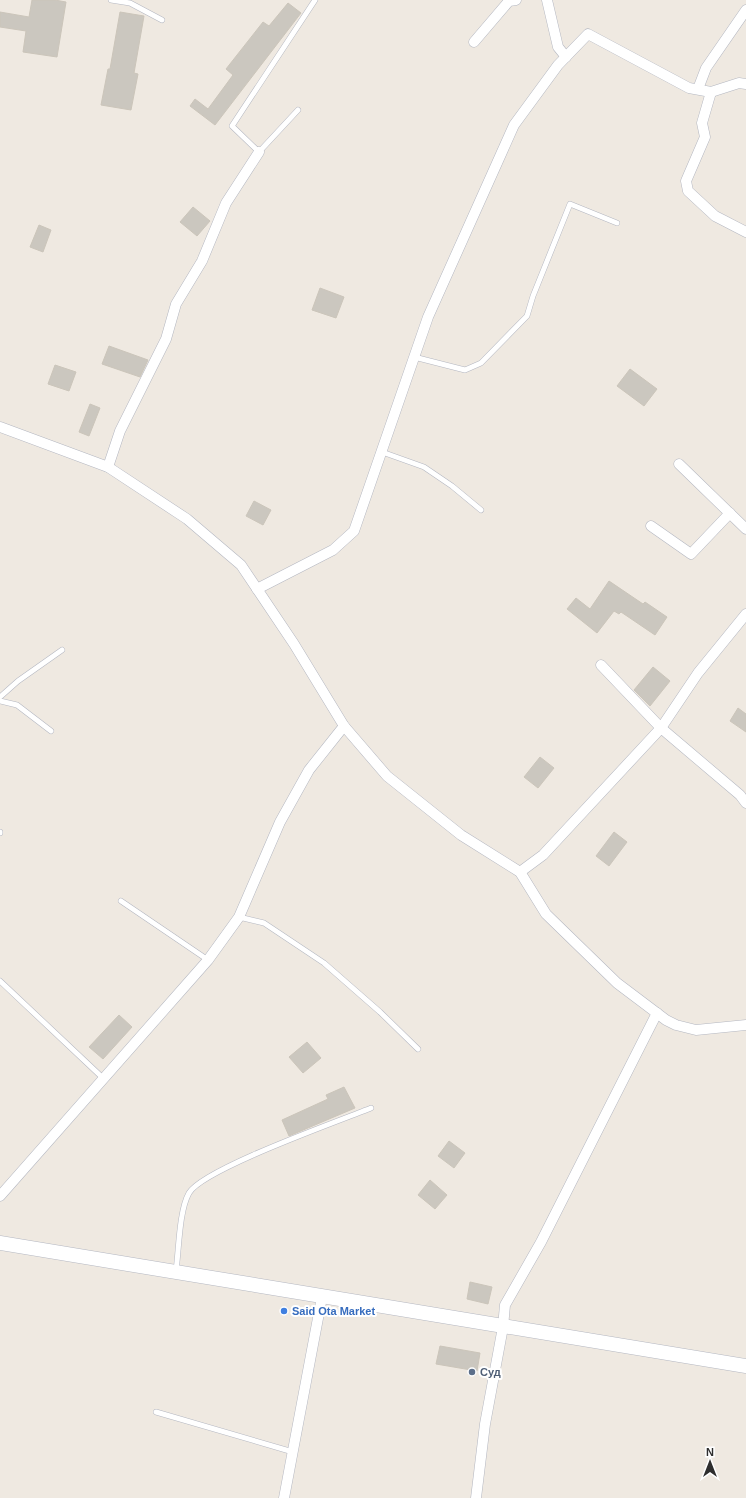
<svg xmlns="http://www.w3.org/2000/svg" width="746" height="1498" font-family="Helvetica,sans-serif">
  <style>
    .building { fill: #cbc7bf; stroke: #cbc5ba }
    .lines { fill: none; stroke-linecap: round; stroke-linejoin: round }
    .lane-casing { stroke: #b4b7c1; stroke-width: 6 }
    .street-casing { stroke: #b4b7c1; stroke-width: 11 }
    .secondary-casing { stroke: #b4b7c1; stroke-width: 15 }
    .lane { stroke: #fff; stroke-width: 5 }
    .street { stroke: #fff; stroke-width: 10 }
    .secondary { stroke: #fff; stroke-width: 14 }
    .shop-dot { fill: #3f7fe0; stroke: #fff; stroke-width: 1.5 }
    .service-dot { fill: #5c6f8a; stroke: #fff; stroke-width: 1.5 }
    .labels { text-anchor: middle; dominant-baseline: central; stroke-width: 4; stroke-linejoin: round; paint-order: stroke }
    .shop-label { font-size: 11px; font-weight: bold; fill: #366cbe; stroke: #fff; text-anchor: start }
    .service-label { font-size: 11px; font-weight: bold; fill: #4e5e75; stroke: #fff; text-anchor: start }
  </style>
  <rect width="100%" height="100%" fill="#efe9e1"/>
  <g class="building">
    <polygon points="32,0 55,0 66,2 57,57 23,52 26,31 0,27 0,12 29,17"/>
    <polygon points="288,3 301,13 215,125 190,106 195,99 208,109 233,75 226,69 263,22 269,26"/>
    <polygon points="120,12 144,16 134,73 138,74 131,110 101,105 108,69 110,69"/>
    <polygon points="193,207 210,221 197,236 180,222"/>
    <polygon points="39,225 51,230 43,252 30,247"/>
    <polygon points="320,288 344,297 336,318 312,310"/>
    <polygon points="109,346 148,360 140,377 102,364"/>
    <polygon points="55,365 76,372 69,391 48,384"/>
    <polygon points="630,369 657,389 644,406 617,386"/>
    <polygon points="90,404 100,408 89,436 79,432"/>
    <polygon points="254,501 271,510 263,525 246,516"/>
    <polygon points="609,581 643,604 645,602 667,617 655,635 621,612 619,614 614,611 597,633 567,609 576,598 590,609"/>
    <polygon points="653,667 670,681 650,706 634,690"/>
    <polygon points="738,708 746,714 746,732 730,721"/>
    <polygon points="540,757 554,768 538,788 524,777"/>
    <polygon points="614,832 627,842 609,866 596,856"/>
    <polygon points="119,1015 132,1027 103,1059 89,1047"/>
    <polygon points="307,1042 321,1058 303,1073 289,1057"/>
    <polygon points="344,1087 355,1108 289,1136 282,1120 328,1099 326,1095"/>
    <polygon points="449,1141 465,1153 454,1168 438,1156"/>
    <polygon points="430,1180 447,1195 435,1209 418,1195"/>
    <polygon points="470,1282 492,1287 488,1304 467,1299"/>
    <polygon points="440,1346 480,1353 477,1371 436,1364"/>
  </g>
  <g class="lines">
    <g class="lane-casing">
      <g id="lane">
        <polyline points="111,0 130,3 162,20"/>
        <polyline points="298,110 259,152 232,126 315,0"/>
        <polyline points="414,357 465,370 481,363 527,316 533,296 570,204 617,223"/>
        <polyline points="382,452 424,467 452,486 481,510"/>
        <polyline points="0,697 18,681 62,650"/>
        <polyline points="0,701 17,705 51,731"/>
        <polyline points="0,833 0,832"/>
        <polyline points="121,901 208,960"/>
        <polyline points="239,917 264,923 324,963 380,1012 418,1049"/>
        <polyline points="0,981 104,1079"/>
        <path d="M176 1271C179 1249 179 1211 189 1193 203 1169 339 1121 371 1108"/>
        <polyline points="156,1412 293,1452"/>
      </g>
    </g>
    <g class="street-casing">
      <g id="street">
        <polyline points="547,0 558,47 566,57"/>
        <polyline points="474,42 509,1 516,0"/>
        <polyline points="698,89 706,68 746,10"/>
        <polyline points="711,92 702,123 705,137 686,181 688,191 715,216 746,232"/>
        <polyline points="0,427 108,467 187,519 241,565 294,644 344,726 387,776 461,835 520,872 546,914 617,983 666,1020 676,1025 696,1030 746,1025"/>
        <polyline points="679,464 746,529"/>
        <polyline points="108,467 120,431 166,339 176,304 202,261 226,203 259,152"/>
        <polyline points="651,526 691,554 730,513"/>
        <polyline points="257,589 333,550 354,531 428,317 514,125 558,65 588,34 689,88 711,92 739,83 746,84"/>
        <polyline points="601,665 661,728 698,673 746,614"/>
        <polyline points="520,872 543,855 661,728 740,795 746,803"/>
        <polyline points="0,1196 208,960 239,917 280,822 309,770 344,726"/>
        <polyline points="284,1498 322,1297"/>
        <polyline points="476,1498 485,1424 503,1327 505,1305 541,1242 657,1013"/>
      </g>
    </g>
    <g class="secondary-casing">
      <polyline id="secondary" points="0,1243 746,1366"/>
    </g>
    <use href="#lane" class="lane"/>
    <use href="#street" class="street"/>
    <use href="#secondary" class="secondary"/>
  </g>
  <circle class="shop-dot" cx="284" cy="1311" r="4"/>
  <circle class="service-dot" cx="472" cy="1372" r="4"/>
  <g class="labels">
    <g class="shop-label">
      <text x="292" y="1311">Said Ota Market</text>
    </g>
    <g class="service-label">
      <text x="480" y="1372">Суд</text>
    </g>
  </g>
  <g transform="translate(710 1462)" stroke="#ffffff" stroke-width="3" paint-order="stroke">
  <path d="M0-3L7 15L0 10L-7 15Z" fill="#2e2e2e"/>
  <text y="-6" font-size="11" font-weight="bold" text-anchor="middle" fill="#2e2e2e">N</text>
  </g>
</svg>
